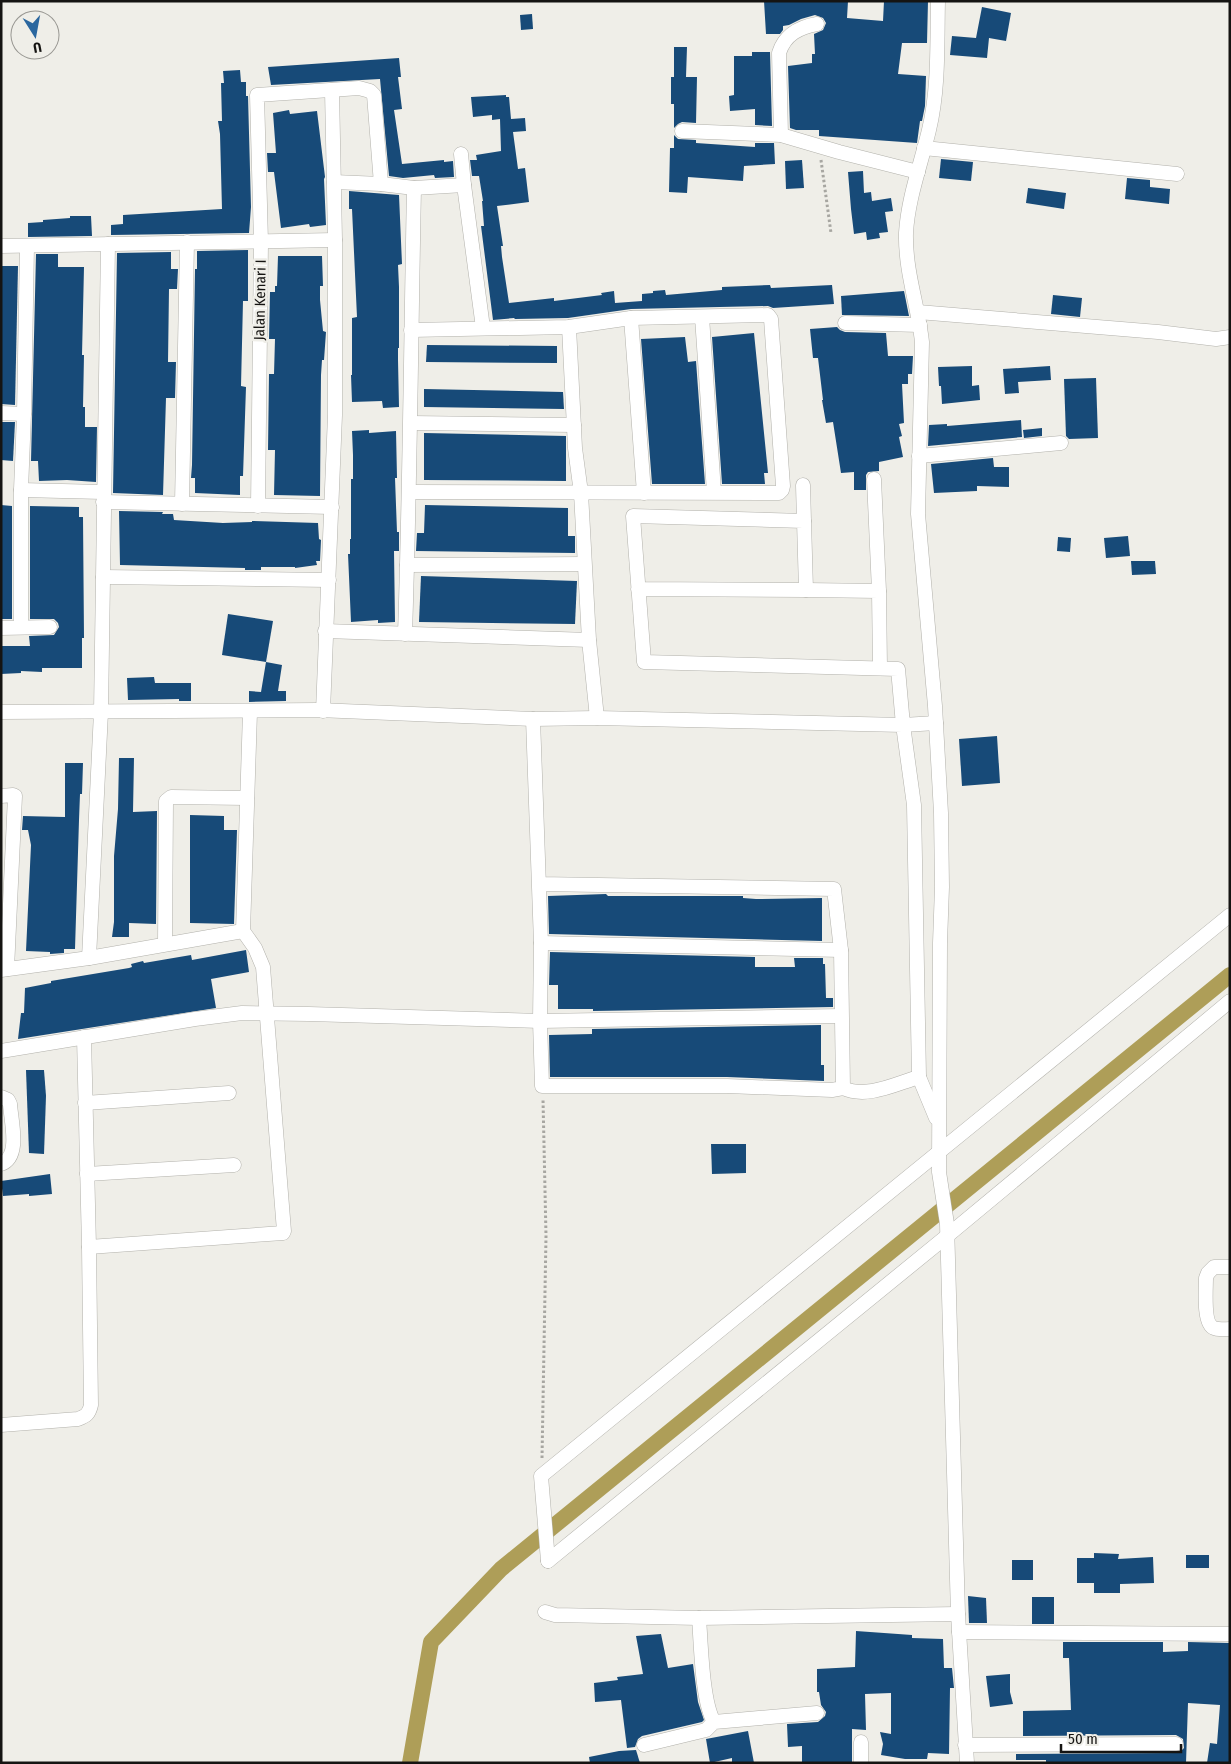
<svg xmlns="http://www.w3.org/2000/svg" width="1231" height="1764" font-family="'Fira Sans Condensed',sans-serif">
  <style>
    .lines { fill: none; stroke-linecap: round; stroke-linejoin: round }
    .canal { stroke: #ae9e58; stroke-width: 16 }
    .building { fill: #174a78 }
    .minor-casing { stroke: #b2b1ab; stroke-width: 15 }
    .path { stroke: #a7a6a1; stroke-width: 3; stroke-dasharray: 2.5 2.5; stroke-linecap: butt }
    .minor { stroke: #fff; stroke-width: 14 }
    .labels { text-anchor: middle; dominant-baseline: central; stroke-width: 5; stroke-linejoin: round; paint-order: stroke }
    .street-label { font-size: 15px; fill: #151412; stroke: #efeee8 }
  </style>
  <rect width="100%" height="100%" fill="#efeee8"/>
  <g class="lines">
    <polyline class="canal" points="410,1763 431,1642 501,1569 1230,975"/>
  </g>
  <g class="building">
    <polygon points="764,1 848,1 847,18 883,21 884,1 928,1 927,43 902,43 898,74 926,76 925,106 922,121 920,121 917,143 819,136 819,130 796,130 790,128 788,66 812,63 812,54 815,54 814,34 823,30 826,23 823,18 815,15 801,19 789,25 783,26 783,30 780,34 766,34"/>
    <polygon points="982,7 1011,13 1006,41 989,38 987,58 950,55 952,36 976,38"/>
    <polygon points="532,14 533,29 521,30 520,15"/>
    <polygon points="674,47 687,47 686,77 697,77 696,123 682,122 678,124 674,128 674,104 671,104 671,77 674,77"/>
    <polygon points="752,52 770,52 772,126 755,125 755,109 730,111 729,96 734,95 734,56 752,56"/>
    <polygon points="399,58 401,77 398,77 402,109 394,110 402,164 444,160 444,162 453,161 454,177 435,178 434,175 403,178 389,176 380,79 271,85 268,67"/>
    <polygon points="240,70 241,82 246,82 246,96 248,96 251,207 249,233 111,235 111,225 123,224 123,215 222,209 220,134 218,121 222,121 221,83 224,83 223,71"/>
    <polygon points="506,95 506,97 509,97 511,119 525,118 526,131 513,132 518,169 525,168 529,202 497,206 503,246 501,246 502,257 509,303 554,298 554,301 602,295 601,293 614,291 615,303 642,301 642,294 653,293 653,291 665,290 666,295 722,290 722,287 770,285 771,288 832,285 834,304 773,308 768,306 631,309 568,318 515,319 514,318 493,320 481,226 484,226 482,201 483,201 479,176 472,176 470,160 477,160 476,155 501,151 500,119 492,120 492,115 473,117 471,97"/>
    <polygon points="289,110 290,114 317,111 325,177 324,179 326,225 310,227 309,224 281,228 274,172 268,172 267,153 276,153 273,113"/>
    <polygon points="674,135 678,139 696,140 696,143 755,147 755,143 774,143 775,164 744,166 743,181 688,177 687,193 669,192 670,148 674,148"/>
    <polygon points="941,159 973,162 971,181 939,178"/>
    <polygon points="802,160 804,188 786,189 785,161"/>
    <polygon points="863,171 864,193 871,192 872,201 891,198 893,211 885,212 888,232 879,233 880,238 867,240 866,232 854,234 851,209 848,172"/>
    <polygon points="1127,178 1150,180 1150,187 1170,189 1169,204 1125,199"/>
    <polygon points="1028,188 1066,193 1064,209 1026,203"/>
    <polygon points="349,191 399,195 402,264 398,265 399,287 399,348 398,348 398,360 399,407 383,408 382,401 352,402 351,375 352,375 352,318 357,317 352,209 349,209"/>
    <polygon points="70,216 91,216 92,236 28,237 28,223 43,222 43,220 70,218"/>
    <polygon points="248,250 248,301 243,301 241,386 246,387 243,476 240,476 240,495 195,493 195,478 191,478 192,465 195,269 197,269 197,251"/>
    <polygon points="171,252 171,269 178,269 177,289 169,289 168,362 176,362 175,398 166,398 163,495 113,493 117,253"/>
    <polygon points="36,254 58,254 58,267 84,267 82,355 84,355 83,407 85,407 85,427 97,427 96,482 67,480 39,481 38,461 31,461"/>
    <polygon points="278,256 322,256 323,286 320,286 320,300 323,331 326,332 324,360 322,360 321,375 320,496 274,495 275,450 268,450 269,374 274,374 275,339 269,339 270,292 275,292 275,286 277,286"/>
    <polygon points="1,266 18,266 15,405 1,404"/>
    <polygon points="904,291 909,316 842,315 841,296"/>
    <polygon points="1053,295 1082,298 1080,317 1051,314"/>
    <polygon points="837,327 840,330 845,332 886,333 888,356 913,356 912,374 908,374 908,384 902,384 904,423 899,424 902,436 899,437 903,457 879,462 879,471 868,472 866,475 866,490 854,490 854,472 841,473 833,422 826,423 822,400 823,400 818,358 813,358 810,329"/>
    <polygon points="754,333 768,473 764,473 765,484 722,484 712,337"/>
    <polygon points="685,337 688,362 696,361 705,484 652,484 641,339"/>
    <polygon points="427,345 557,346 557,363 426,362"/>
    <polygon points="972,366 972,386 979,385 980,400 942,404 941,386 939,386 938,367"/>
    <polygon points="1050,366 1051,380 1018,382 1019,393 1005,394 1003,369"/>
    <polygon points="1096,378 1098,438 1069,439 1066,436 1064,379"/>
    <polygon points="424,389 563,392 564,409 424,407"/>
    <polygon points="1021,420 1022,437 928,446 929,425 947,424 947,426"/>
    <polygon points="1,422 15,422 13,461 1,460"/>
    <polygon points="1042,428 1042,436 1024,438 1023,430"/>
    <polygon points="369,430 369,433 396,431 397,478 395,478 397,532 399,532 399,551 394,551 395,622 378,623 378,620 351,622 348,554 350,554 350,539 351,539 351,479 353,479 353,455 352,431"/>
    <polygon points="424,433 566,436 566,481 424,480"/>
    <polygon points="993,458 994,467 1009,467 1009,487 977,486 977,491 934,493 931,464"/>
    <polygon points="1,505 12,506 12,619 1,619"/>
    <polygon points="425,505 568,508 568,536 575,536 575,553 416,551 417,533 424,533"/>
    <polygon points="30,506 79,507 79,517 83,517 84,638 82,638 82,668 42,668 42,672 21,671 21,673 1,674 1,646 30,646 29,636 54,635 59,627 58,623 54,619 30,619"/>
    <polygon points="119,511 163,512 162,514 173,514 174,520 223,523 252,522 252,521 318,523 319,539 321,540 320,561 316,561 317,565 295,568 295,567 261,567 261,570 245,570 245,568 120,565"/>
    <polygon points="1128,536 1130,556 1106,558 1104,538"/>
    <polygon points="1058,537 1071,538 1070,552 1057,551"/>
    <polygon points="1131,561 1155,561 1156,574 1132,575"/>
    <polygon points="421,576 577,581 575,624 419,622"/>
    <polygon points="228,614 273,621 266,662 222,655"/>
    <polygon points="266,662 282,665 278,691 286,691 286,701 249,702 249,691 261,692"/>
    <polygon points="154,677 155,683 191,683 191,701 179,701 179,699 128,700 127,678"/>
    <polygon points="997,736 1000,783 962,786 959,739"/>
    <polygon points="119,758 134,758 133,812 157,811 156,924 129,923 129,937 112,937 114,922 114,856 118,809"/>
    <polygon points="65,763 83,763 82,794 80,794 79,820 75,949 64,949 64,953 50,954 50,952 26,951 31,845 28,830 22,830 23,816 65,817"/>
    <polygon points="190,815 224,816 224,830 237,830 234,924 190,923"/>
    <polygon points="606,894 608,896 743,896 743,898 756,899 822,898 822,941 549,934 548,896"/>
    <polygon points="246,950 249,972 211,979 216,1008 18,1039 21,1013 24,1013 25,988 51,983 51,981 129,968 132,967 131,964 143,961 144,963 191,955 192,960"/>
    <polygon points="550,952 755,957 755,967 795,967 794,958 823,958 823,964 825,964 826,998 833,998 833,1007 593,1011 593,1009 558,1009 558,985 549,985"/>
    <polygon points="821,1025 821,1065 824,1065 824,1081 727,1077 550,1077 549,1035 592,1034 592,1029"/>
    <polygon points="26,1070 44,1070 46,1096 44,1154 29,1153"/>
    <polygon points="711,1144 746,1144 746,1173 712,1174"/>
    <polygon points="50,1174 52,1194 29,1196 29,1194 3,1196 1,1181"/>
    <polygon points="1094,1553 1119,1554 1118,1559 1153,1557 1154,1583 1120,1584 1120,1593 1094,1593 1094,1583 1077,1583 1077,1558 1094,1558"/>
    <rect x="1186" y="1555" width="23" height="13"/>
    <rect x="1012" y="1560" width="21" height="20"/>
    <polygon points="968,1596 986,1598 987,1623 969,1623"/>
    <rect x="1032" y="1597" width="22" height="27"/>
    <polygon points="856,1631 912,1635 912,1638 943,1639 944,1668 952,1668 954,1688 950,1688 949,1754 928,1753 927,1759 905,1759 881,1755 883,1744 880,1732 891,1734 891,1693 865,1694 866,1730 852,1729 852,1763 802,1763 802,1746 788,1747 787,1724 818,1722 825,1716 826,1712 821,1705 819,1692 817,1692 817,1669 855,1667"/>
    <polygon points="661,1634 668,1668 693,1664 698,1702 704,1720 702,1722 642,1736 638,1739 635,1747 627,1748 621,1700 595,1702 594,1683 618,1680 617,1677 643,1674 636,1636"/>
    <polygon points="1063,1642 1163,1642 1163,1652 1188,1651 1188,1642 1230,1643 1230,1763 1207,1763 1210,1743 1217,1744 1220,1705 1188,1703 1186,1763 1066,1763 1046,1762 1046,1760 1016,1760 1016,1754 1176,1753 1181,1751 1184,1748 1183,1739 1176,1735 1023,1736 1023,1711 1071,1710 1069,1658 1063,1658"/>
    <polygon points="1010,1674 1010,1692 1013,1704 990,1707 986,1676"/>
    <polygon points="748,1731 754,1763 732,1763 732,1758 710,1763 706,1739"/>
    <polygon points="636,1750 640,1763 590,1763 589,1757 619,1751"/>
  </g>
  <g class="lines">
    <g class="minor-casing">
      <g id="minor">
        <path d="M938 1C937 43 939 89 929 130 921 164 908 198 906 233 905 271 918 305 922 342L918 514 935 706 941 813 942 887 940 943 939 1172 947 1224 958 1614 967 1763"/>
        <polyline points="682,131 781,135 839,152 918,172"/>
        <path d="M781 135 779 53C785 34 800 27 817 24"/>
        <polyline points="924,148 1177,174"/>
        <polyline points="461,154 464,185 483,328"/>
        <polyline points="334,182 381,184 414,188 464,185"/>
        <polyline points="1,246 335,240"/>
        <polyline points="918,312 1158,332 1216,339 1230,337"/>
        <polyline points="702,317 714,492"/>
        <polyline points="631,318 644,493"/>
        <polyline points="845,323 920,325"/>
        <polyline points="569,327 575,448 581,493 589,640 597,718"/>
        <polyline points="1,413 24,414"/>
        <polyline points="411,423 574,425"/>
        <polyline points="919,456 1061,443"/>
        <polyline points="874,479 879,591"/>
        <polyline points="803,485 804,521"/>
        <polyline points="21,490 103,492"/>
        <polyline points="410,492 779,493 782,490 783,486 771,319 768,315 631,318 569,327 411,330"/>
        <polyline points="103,502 332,507"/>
        <polyline points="182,504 187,242"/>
        <polyline points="258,506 261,242 257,95 359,88 370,91 374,95 381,184"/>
        <polyline points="407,565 584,564"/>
        <polyline points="103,577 329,580"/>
        <polyline points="638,589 806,590 804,521 633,516 644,662 898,669 903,725 936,723"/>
        <polyline points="806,590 879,591 880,668"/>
        <polyline points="21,627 21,490 24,414 27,246"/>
        <polyline points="1,628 50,627"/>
        <polyline points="325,631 589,640"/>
        <path d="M405 634C410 485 411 337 414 188"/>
        <polyline points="323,711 335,415 335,240 332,90"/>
        <path d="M1 712 318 710 533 719 597 718 903 725 914 805 919 1077C895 1084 867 1099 843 1088"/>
        <polyline points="533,719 541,943 540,1021 542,1086 727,1086 832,1090 843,1088 841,950 834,889 539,884"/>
        <polyline points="1,796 13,795 15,796 7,969"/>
        <polyline points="541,943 841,950"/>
        <polyline points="165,944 166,801 171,797 247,798"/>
        <polyline points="89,958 101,712 108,244"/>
        <polyline points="1,970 89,958 243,931"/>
        <polyline points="84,1037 89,1247 283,1233 284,1231 263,967 255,948 243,931 250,712"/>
        <polyline points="1,1051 195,1019 242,1013 309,1014 540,1021 841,1016"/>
        <polyline points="919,1077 936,1118"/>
        <path d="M1 1097 8 1100 10 1104C11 1121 21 1157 1 1164"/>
        <polyline points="85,1103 229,1093"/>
        <polyline points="87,1174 234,1165"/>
        <path d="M1230 1267H1214L1208 1273 1206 1278C1206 1289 1203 1324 1214 1328 1218 1330 1225 1329 1230 1329"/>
        <path d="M1 1425 78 1419C86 1416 89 1414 91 1405L89 1247"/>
        <polyline points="548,1561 541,1476 1230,915"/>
        <polyline points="548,1561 947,1236 1230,1001"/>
        <polyline points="545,1612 555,1615 699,1618 958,1614"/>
        <path d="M699 1618C701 1643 702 1702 714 1722"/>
        <polyline points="959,1632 1229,1634"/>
        <polyline points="644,1745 706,1730 714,1722 817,1713"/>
        <polyline points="965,1745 1176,1744"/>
        <polyline points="861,1763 861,1742"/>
      </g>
    </g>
    <g class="path">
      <polyline points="821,160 831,233"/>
      <polyline points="542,1458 546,1236 543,1099"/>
    </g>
    <use href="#minor" class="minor"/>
  </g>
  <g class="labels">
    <g class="street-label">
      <text transform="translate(260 300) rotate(-89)">Jalan Kenari I</text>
    </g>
  </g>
  <rect width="1231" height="1764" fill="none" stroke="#151412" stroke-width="5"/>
  <g transform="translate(35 35) rotate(169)"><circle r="24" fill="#efeee8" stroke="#989792"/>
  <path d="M0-4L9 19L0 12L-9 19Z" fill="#2b679f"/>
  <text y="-8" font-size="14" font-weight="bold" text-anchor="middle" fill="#151412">U</text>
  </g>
  <path d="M1061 1744v8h120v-8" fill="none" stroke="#151412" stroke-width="2.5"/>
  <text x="1068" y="1744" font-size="15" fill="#151412" stroke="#efeee8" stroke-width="4" paint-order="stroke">50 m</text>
</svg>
